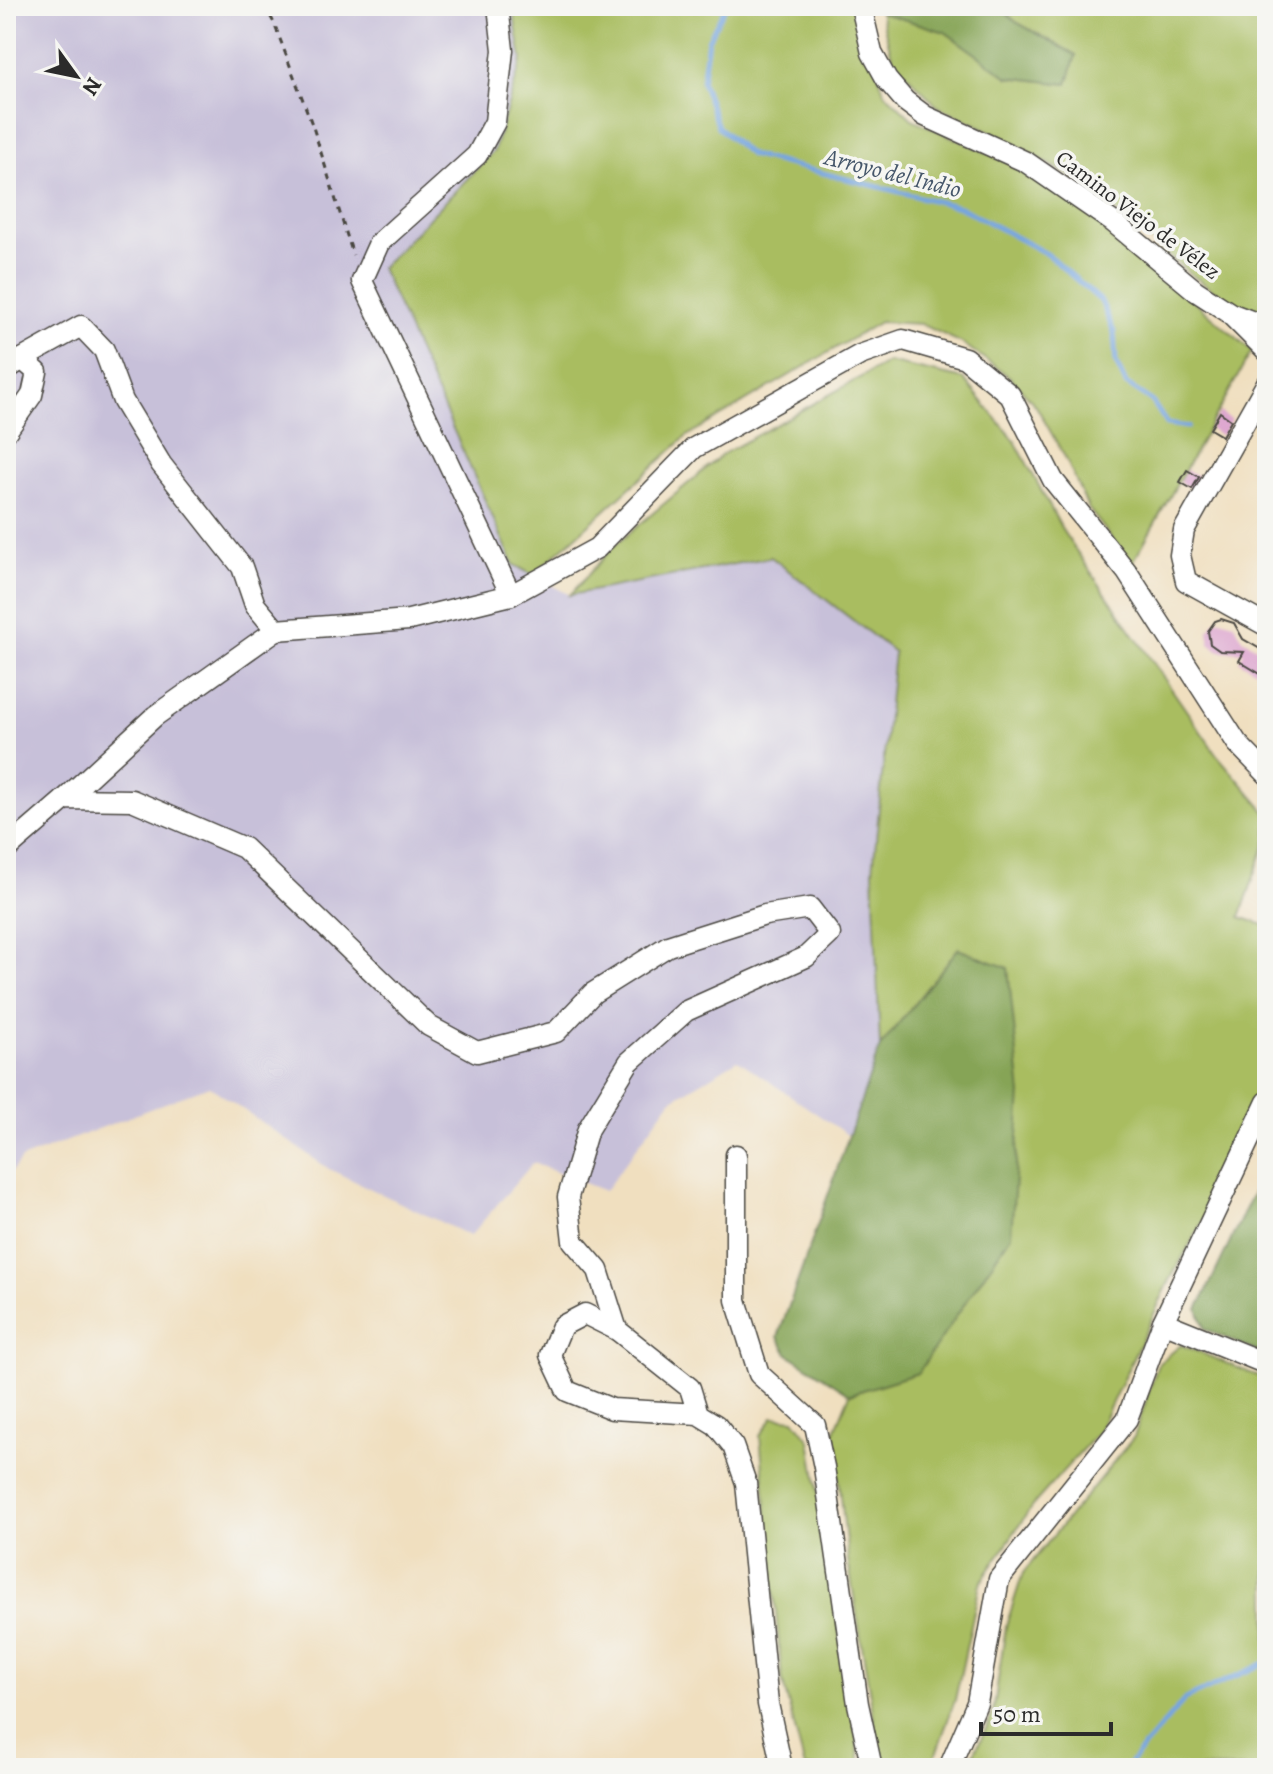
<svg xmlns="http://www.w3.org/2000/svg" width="1273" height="1774" font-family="Alegreya,serif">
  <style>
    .industrial { fill: #c7c0d9 }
    .green { fill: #a9bd61; stroke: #6a7446; stroke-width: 2 }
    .forest { fill: #86a457; stroke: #586841; stroke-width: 2 }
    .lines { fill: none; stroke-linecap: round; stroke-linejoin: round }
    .stream { stroke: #76a5e0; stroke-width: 5 }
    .building { fill: #dca2cd }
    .minor-casing { stroke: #494641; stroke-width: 23 }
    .path { stroke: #494641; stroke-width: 3; stroke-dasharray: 6 6; stroke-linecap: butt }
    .minor { stroke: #fff; stroke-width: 20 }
    .labels { text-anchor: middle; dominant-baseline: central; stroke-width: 7; stroke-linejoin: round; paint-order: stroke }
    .street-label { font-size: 22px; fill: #2b2b2b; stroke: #f6f6f2 }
    .water-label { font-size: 24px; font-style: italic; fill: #45566a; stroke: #f6f6f2 }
  </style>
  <rect width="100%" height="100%" fill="#f6f6f2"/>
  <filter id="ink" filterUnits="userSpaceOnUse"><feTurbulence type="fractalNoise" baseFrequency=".0125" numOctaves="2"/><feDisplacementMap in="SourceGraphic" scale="16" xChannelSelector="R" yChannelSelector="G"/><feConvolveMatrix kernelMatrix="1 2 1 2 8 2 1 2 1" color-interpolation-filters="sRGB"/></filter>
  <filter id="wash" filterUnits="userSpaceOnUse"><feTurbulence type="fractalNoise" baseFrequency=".006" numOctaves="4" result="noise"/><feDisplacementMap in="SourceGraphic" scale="32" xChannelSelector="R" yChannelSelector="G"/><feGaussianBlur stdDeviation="1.8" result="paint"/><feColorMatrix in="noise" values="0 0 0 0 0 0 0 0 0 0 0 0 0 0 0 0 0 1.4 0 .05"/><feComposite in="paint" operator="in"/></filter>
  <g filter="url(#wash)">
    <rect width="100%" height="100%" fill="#f0dfbf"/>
    <polygon class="industrial" points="6,6 512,6 522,59 494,152 381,268 514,565 570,595 771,557 894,652 873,871 880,1047 849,1136 738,1060 671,1100 605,1191 533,1163 470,1236 329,1169 209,1086 21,1159 6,1179"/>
    <g class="green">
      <polygon points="512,6 857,6 884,92 912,119 1027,171 1113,232 1252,351 1132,564 1088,508 1066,459 1036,406 1010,377 962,343 921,324 880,322 687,436 533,575 514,565 381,268 494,151 522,59"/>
      <polygon points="998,6 1267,6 1267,320 1247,313 1193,276 1087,186 1003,137 937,106 893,60 880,12 945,31 1008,77 1067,84 1076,55 1016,22"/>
      <polygon points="888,362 964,379 1015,441 1064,533 1217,755 1267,813 1267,839 1240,917 1267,926 1267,1076 1218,1194 1170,1280 1098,1432 1032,1506 980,1584 955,1700 931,1768 882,1768 848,1560 834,1433 850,1394 918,1373 958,949 880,1047 873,871 894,652 771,557 570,595 614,546 723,454"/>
      <polygon points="1181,1345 1258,1376 1267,1385 1267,1768 967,1768 993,1714 1006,1626 1023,1573 1134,1437 1158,1364"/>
      <polygon points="773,1417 794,1419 810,1440 861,1768 805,1768 782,1679 760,1436"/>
    </g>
    <g class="forest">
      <polygon points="879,6 998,6 1016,22 1076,55 1067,84 1008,77 945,32 880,12"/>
      <polygon points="958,949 1008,968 1021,1094 1011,1235 918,1373 850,1394 788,1354 778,1337 880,1047"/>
      <polygon points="1267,1164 1267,1356 1205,1329 1198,1309"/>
    </g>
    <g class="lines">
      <g class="stream">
        <polyline points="726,6 708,40 702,82 718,127 750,155 960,207 1047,254 1101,301 1114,332 1116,363 1126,384 1152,401 1167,424 1188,427"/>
        <polyline points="1126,1768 1185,1699 1267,1662"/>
      </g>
    </g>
    <g id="blocks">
      <g class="building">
        <polygon points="1220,412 1231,420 1222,436 1210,429"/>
        <polygon points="1187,470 1199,477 1192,489 1180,482"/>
        <polygon points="1221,619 1234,623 1243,639 1267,653 1267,678 1239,661 1244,652 1220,651 1210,644 1208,631 1215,621"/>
      </g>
    </g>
  </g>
  <g filter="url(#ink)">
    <use href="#blocks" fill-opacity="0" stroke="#494641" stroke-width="2"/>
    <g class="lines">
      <g class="minor-casing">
        <g id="minor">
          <polyline points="498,6 503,50 495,122 477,155 379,243 362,281 511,595"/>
          <polyline points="861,6 872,53 887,80 905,101 925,116 1026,162 1113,222 1196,291 1230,313 1267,327"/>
          <polyline points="1232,316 1267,351"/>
          <polyline points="22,359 81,326 104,350 123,401 161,464 242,567 255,605 276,630 409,620 511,595 597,548 694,448 860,355 903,340 965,358 1010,395 1053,480 1127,572 1237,743 1267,774"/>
          <polyline points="6,370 22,359 37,372 32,395 6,432"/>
          <polyline points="1267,383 1184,530 1180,555 1186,581 1267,626"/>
          <polyline points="65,799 155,716 276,630"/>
          <polyline points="6,850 65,799 132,800 244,848 429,1026 477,1052 556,1032 593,993 668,946 765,915 810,908 830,934 806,957 686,1011 629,1062 588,1129 568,1197 573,1241 598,1270 617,1330"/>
          <polyline points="736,1155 736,1300 759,1374 815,1425 824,1467 858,1704 872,1768"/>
          <polyline points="1163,1322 1267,1364"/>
          <polyline points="698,1414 690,1388 617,1330 585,1314 562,1326 550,1355 567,1391 612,1409 698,1414 716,1425 733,1446 746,1483 768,1704 782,1768"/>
          <polyline points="949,1768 977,1703 999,1579 1127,1419 1163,1322 1267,1102"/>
        </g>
      </g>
      <polyline class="path" points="265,6 274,23 313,127 353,255"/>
      <use href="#minor" class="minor"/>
    </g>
  </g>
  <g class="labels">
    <g class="street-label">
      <text transform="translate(1138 215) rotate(37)">Camino Viejo de Vélez</text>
    </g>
    <g class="water-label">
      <text transform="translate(893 173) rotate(14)">Arroyo del Indio</text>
    </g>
  </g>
  <rect width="1273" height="1774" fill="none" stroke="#f6f6f2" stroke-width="32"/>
  <g transform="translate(76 76) rotate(123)" stroke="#f6f6f2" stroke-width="6" paint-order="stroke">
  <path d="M0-6L14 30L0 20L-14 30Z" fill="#2b2b2b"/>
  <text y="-12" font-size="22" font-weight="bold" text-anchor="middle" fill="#2b2b2b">N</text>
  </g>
  <path d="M981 1722v12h130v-12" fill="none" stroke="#2b2b2b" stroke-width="4"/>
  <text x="993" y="1722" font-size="24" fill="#2b2b2b" stroke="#f6f6f2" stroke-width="6" paint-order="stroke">50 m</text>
</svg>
